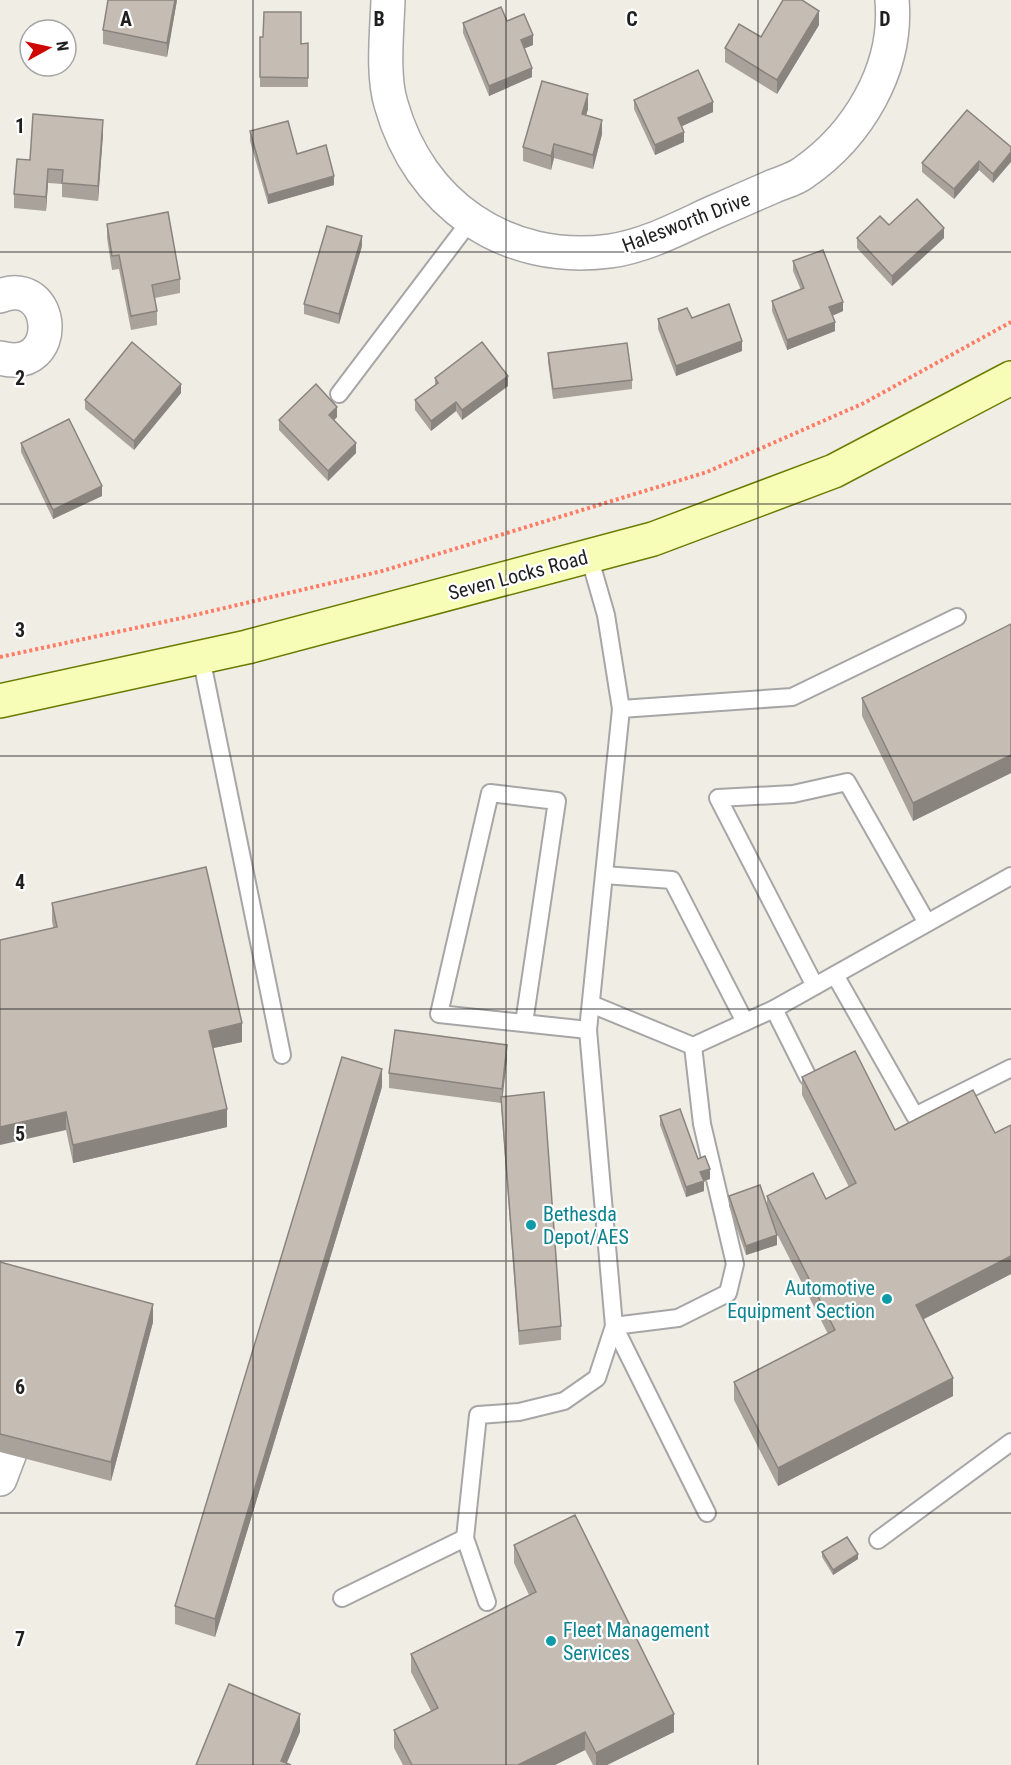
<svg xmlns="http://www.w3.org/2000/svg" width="1011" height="1765" font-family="'Roboto Condensed',sans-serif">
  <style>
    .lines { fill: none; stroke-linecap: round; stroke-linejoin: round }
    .lane-casing { stroke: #a6a6a6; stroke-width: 20 }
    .street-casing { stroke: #a6a6a6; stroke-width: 36 }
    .secondary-casing { stroke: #6a7c00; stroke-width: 36 }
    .path { stroke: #ff7c67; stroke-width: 4; stroke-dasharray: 3 3; stroke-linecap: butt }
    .lane { stroke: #fff; stroke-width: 16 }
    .street { stroke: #fff; stroke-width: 33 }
    .secondary { stroke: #f7fdb6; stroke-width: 33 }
    .wall { fill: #a9a29b }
    .shaded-wall { fill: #8a847e }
    .building { fill: #c5bcb4; stroke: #8a847e; stroke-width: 1.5 }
    .grid { fill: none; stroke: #1f1f1f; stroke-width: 1.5; stroke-opacity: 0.55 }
    .culture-dot { fill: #0f9aa8; stroke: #fff; stroke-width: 2 }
    .labels { text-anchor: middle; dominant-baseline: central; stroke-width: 4.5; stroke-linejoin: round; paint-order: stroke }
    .street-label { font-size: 20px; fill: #1f1f1f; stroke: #fff }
    .culture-label { font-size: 20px; fill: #0d838f; stroke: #fff; text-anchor: start }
    .grid-label { font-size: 20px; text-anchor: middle; font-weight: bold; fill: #1f1f1f; stroke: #fff; stroke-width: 4.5; stroke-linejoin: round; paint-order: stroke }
  </style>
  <rect width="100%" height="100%" fill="#f0ede5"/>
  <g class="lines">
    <g class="lane-casing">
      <g id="lane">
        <polyline points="339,394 470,221"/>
        <polyline points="201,657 282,1055"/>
        <polyline points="621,709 792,697 957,617"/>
        <polyline points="604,875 672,880 745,1022"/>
        <polyline points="835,975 915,1116 1011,1068"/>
        <polyline points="815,986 718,798 793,794 847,782 927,923"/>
        <polyline points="591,1004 693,1046 702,1124 735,1264 728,1293 678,1318 614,1326 707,1513"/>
        <polyline points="774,1009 1011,876"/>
        <polyline points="524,1023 557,801 490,793 439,1014 588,1030"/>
        <polyline points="693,1046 774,1009 808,1077"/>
        <polyline points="878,1540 1011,1442"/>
        <polyline points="342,1598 465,1538"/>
        <polyline points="487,1602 465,1538 478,1415 519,1412 564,1401 597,1378 614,1326 588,1030 621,709 606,615 589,556"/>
      </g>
    </g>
    <g class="street-casing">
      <g id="street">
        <path d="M388 0C387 31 382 75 391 104 419 204 506 265 610 251 646 246 679 228 712 213 733 204 753 195 774 186 784 182 795 179 803 173 858 135 898 69 892 0"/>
        <path d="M0 296C56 274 64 375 0 358"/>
        <polyline points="0,1479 25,1413"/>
      </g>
    </g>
    <g class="secondary-casing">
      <polyline id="secondary" points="0,701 247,647 653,539 834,471 1011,378"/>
    </g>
    <polyline class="path" points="0,657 182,618 382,571 707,472 864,403 1011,322"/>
    <use href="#lane" class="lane"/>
    <use href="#street" class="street"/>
    <use href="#secondary" class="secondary"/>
  </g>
  <g class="wall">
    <polygon points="108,0 177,0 167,57 103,44 103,30"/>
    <polygon points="507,21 533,45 524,48 532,77 489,96 463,33 463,23"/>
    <polygon points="819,25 777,94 725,62 725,48 761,37"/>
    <polygon points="260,37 301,44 308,43 308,87 260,87"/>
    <polygon points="634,100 713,112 682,126 684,142 655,155 634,109"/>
    <polygon points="588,109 586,115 602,134 593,169 554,158 551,170 523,161 523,147"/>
    <polygon points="250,131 297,154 334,185 268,204 250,141"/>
    <polygon points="103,134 98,201 62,197 62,184 48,183 46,211 14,208 14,194 30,160"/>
    <polygon points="1011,147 993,183 979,170 954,199 922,172 922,163"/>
    <polygon points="107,224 180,279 180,293 155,298 157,311 157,325 131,330 119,269 112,270 107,238"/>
    <polygon points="889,225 944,238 892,286 857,248 857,238"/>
    <polygon points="362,246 339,324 304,314 304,304"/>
    <polygon points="793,261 843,311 832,316 835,331 787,350 772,311 772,301 801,290 793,271"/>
    <polygon points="692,318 742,351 676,376 658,329 658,319"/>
    <polygon points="548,353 632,380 632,389 553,399 548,362"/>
    <polygon points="435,378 508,386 462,420 456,411 431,431 415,410 415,400 435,385"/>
    <polygon points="181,393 134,450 85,409 85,400"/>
    <polygon points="337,417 334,420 356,453 328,481 279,430 279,420"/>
    <polygon points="21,443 102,496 53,519 21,452"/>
    <polygon points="1011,624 1011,773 913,821 862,716 862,698"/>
    <polygon points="52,903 242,1042 213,1048 227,1127 73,1163 66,1130 53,927 52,921"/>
    <polygon points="507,1059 502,1096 561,1326 561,1340 519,1345 501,1103 389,1088 389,1073"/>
    <polygon points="802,1077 895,1130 995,1133 1011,1125 1011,1274 924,1319 953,1396 778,1486 734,1400 734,1382 828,1334 774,1228 777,1245 746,1255 729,1206 729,1196 767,1207 767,1196 826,1199 849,1187 802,1095"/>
    <polygon points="382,1087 215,1637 175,1624 175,1606"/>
    <polygon points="660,1116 698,1159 710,1179 704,1181 704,1191 686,1197 660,1125"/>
    <polygon points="0,1262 153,1322 111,1481 0,1452"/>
    <polygon points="514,1545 674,1732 607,1765 593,1765 585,1750 555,1765 403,1765 394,1748 394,1730 431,1711 411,1672 411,1654 529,1595 514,1563"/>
    <polygon points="822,1552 858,1559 833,1575 822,1557"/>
  </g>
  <g class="shaded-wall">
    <polygon points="175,0 177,0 167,57 167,43"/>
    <polygon points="819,11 819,25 777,94 777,80"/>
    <polygon points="533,35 533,45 521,50 521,40"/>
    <polygon points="532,68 532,77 489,96 489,86"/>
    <polygon points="588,94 588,109 582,128 582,114"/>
    <polygon points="713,102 713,112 678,128 678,118"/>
    <polygon points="103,120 103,134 98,201 98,186"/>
    <polygon points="602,120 602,134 593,169 593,155"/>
    <polygon points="684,132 684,142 655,155 655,145"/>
    <polygon points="554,144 554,158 551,170 551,156"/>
    <polygon points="1011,152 1011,162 993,183 993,174"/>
    <polygon points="979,161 979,170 954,199 954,189"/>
    <polygon points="48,169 48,183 46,211 46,197"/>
    <polygon points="334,176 334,185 268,204 268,195"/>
    <polygon points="944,228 944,238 892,286 892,276"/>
    <polygon points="362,236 362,246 339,324 339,314"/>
    <polygon points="843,302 843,311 829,317 829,307"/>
    <polygon points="835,322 835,331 787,350 787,340"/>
    <polygon points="742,341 742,351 676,376 676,366"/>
    <polygon points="508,376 508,386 462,420 462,410"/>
    <polygon points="181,384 181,393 134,450 134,441"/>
    <polygon points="456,402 456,411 431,431 431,421"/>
    <polygon points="337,407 337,417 329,425 329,415"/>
    <polygon points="356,443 356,453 328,481 328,471"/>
    <polygon points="102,486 102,496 53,519 53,510"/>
    <polygon points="1011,755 1011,773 913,821 913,803"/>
    <polygon points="242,1023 242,1042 209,1049 209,1031"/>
    <polygon points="507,1045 507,1059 502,1103 502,1089"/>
    <polygon points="382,1069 382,1087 215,1637 215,1619"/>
    <polygon points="227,1109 227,1127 73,1163 73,1145"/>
    <polygon points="66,1112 66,1130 0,1145 0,1127"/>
    <polygon points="710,1169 710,1179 700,1182 700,1172"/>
    <polygon points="704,1181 704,1191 686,1197 686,1187"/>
    <polygon points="777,1235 777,1245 746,1255 746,1246"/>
    <polygon points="1011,1256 1011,1274 916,1323 916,1305"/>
    <polygon points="153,1304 153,1322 111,1481 111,1462"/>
    <polygon points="953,1378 953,1396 778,1486 778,1468"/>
    <polygon points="858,1554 858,1559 833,1575 833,1570"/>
    <polygon points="300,1714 300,1732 286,1765 281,1761"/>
    <polygon points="674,1714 674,1732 607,1765 596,1765 596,1753"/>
    <polygon points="585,1732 585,1750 555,1765 518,1765"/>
  </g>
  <g class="building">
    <polygon points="108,0 175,0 167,43 103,30"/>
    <polygon points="783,0 802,0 819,11 777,80 725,48 739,24 761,37"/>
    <polygon points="501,7 507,21 524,14 533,35 521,40 532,68 489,86 463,23"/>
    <polygon points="264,12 301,12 301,44 308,43 308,78 260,77 260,37 263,37"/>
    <polygon points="698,70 713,102 678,118 684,132 655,145 634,100"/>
    <polygon points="542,81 588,94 582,114 602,120 593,155 554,144 551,156 523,147"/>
    <polygon points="967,110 1011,147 1011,152 993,174 979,161 954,189 922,163"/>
    <polygon points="33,114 103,120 98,186 62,183 63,170 48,169 46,197 14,194 17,159 30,160"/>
    <polygon points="288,121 297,154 326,145 334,176 268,195 250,131"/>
    <polygon points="917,199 944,228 892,276 857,238 880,216 889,225"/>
    <polygon points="168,212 180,279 152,285 157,311 131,316 119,255 112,256 107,224"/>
    <polygon points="327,226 362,236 339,314 304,304"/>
    <polygon points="823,250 843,302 829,307 835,322 787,340 772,301 804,288 793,261"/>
    <polygon points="729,304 742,341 676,366 658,319 687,308 692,318"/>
    <polygon points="132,342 181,384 134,441 85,400"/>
    <polygon points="482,342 508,376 462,410 456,402 431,421 415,400 438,383 435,378"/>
    <polygon points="627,343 632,380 553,389 548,353"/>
    <polygon points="316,384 337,407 329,415 356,443 328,471 279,420"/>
    <polygon points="69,419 102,486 53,510 21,443"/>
    <polygon points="1011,624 1011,755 913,803 862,698"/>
    <polygon points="206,867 242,1023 209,1031 227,1109 73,1145 66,1112 0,1127 0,940 57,927 52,903"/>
    <polygon points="395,1030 507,1045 502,1089 389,1073"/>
    <polygon points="855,1051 895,1130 973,1090 995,1133 1011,1125 1011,1256 916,1305 953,1378 778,1468 734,1382 835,1330 767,1196 813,1173 826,1199 856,1183 802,1077"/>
    <polygon points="342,1057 382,1069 215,1619 175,1606"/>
    <polygon points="544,1092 561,1326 519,1331 501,1097"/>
    <polygon points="680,1109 698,1159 705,1156 710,1169 700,1172 704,1181 686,1187 660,1116"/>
    <polygon points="760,1185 777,1235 746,1246 729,1196"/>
    <polygon points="0,1262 153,1304 111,1462 0,1434"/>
    <polygon points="575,1515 674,1714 596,1753 585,1732 518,1765 412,1765 394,1730 438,1708 411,1654 536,1592 514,1545"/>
    <polygon points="847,1537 858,1554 833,1570 822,1552"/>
    <polygon points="229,1684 300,1714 281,1761 291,1765 196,1765"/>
  </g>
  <path class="grid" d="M253 0V1765M506 0V1765M758 0V1765M0 252H1011M0 504H1011M0 756H1011M0 1009H1011M0 1261H1011M0 1513H1011"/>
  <g class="culture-dot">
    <circle cx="531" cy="1225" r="6"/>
    <circle cx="887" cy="1299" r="6"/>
    <circle cx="551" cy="1641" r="6"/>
  </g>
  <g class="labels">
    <g class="street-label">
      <text transform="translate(686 222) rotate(-21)">Halesworth Drive</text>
      <text transform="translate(518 575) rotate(-15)">Seven Locks Road</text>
    </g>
    <g class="culture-label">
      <text x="543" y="1214">Bethesda<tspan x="543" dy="23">Depot/AES</tspan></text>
      <text x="875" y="1288" text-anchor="end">Automotive<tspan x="875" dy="23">Equipment Section</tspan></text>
      <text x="563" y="1630">Fleet Management<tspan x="563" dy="23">Services</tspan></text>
    </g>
  </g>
  <g class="grid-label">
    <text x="126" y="26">A</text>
    <text x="379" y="26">B</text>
    <text x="632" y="26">C</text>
    <text x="885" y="26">D</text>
    <text x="20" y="133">1</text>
    <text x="20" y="385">2</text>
    <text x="20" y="637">3</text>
    <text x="20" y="889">4</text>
    <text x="20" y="1141">5</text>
    <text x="20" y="1394">6</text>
    <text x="20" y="1646">7</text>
  </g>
  <g transform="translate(48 48) rotate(82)"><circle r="28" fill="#ffffff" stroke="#a5a5a5" stroke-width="1.5"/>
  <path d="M0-4.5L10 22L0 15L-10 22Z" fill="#ce0700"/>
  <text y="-9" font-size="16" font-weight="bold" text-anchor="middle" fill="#1f1f1f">N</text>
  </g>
</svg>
